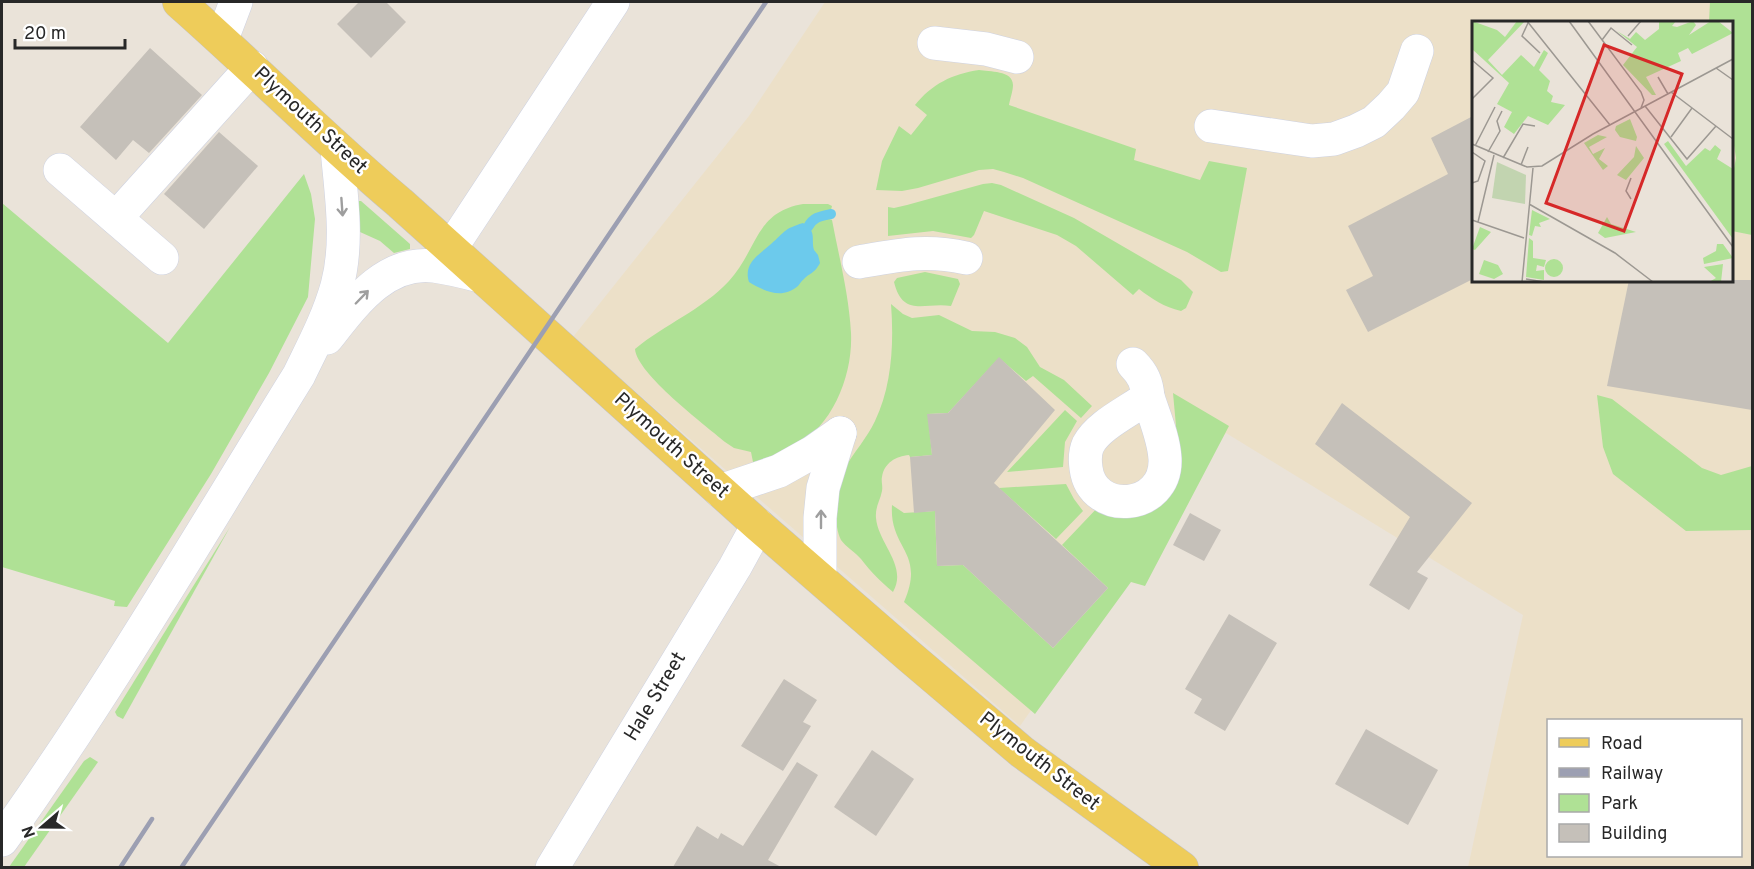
<svg xmlns="http://www.w3.org/2000/svg" width="1754" height="869" font-family="Overpass,sans-serif">
  <style>
    .education { fill: #ece0c8; fill-rule: evenodd }
    .green { fill: #afe195 }
    .water { fill: #6ccaec }
    .lines { fill: none; stroke-linecap: round; stroke-linejoin: round }
    .stream { stroke: #6ccaec; stroke-width: 10 }
    .building { fill: #c5c0b9 }
    .minor-casing { stroke: #ced2e1; stroke-width: 34 }
    .major-casing { stroke: #c3c3c3; stroke-width: 34 }
    .minor { stroke: #fff; stroke-width: 33 }
    .major { stroke: #eecc5a; stroke-width: 33 }
    .rail { stroke: #9c9fb2; stroke-width: 4.5 }
    .oneway { stroke: #9e9e9e }
    .labels { text-anchor: middle; dominant-baseline: central; stroke-width: 5; stroke-linejoin: round; paint-order: stroke }
    .street-label { font-size: 20px; fill: #282828; stroke: #fff }
    .inset-road { fill: none; stroke: #9c9892; stroke-width: 1.5 }
    .view { fill: #d62828; fill-opacity: 0.15; stroke: #d62828; stroke-width: 3 }
    .inset-edge { fill: none; stroke: #282828; stroke-width: 3 }
  </style>
  <rect width="100%" height="100%" fill="#eae3d9"/>
  <path class="education" d="M825 2H1752V867H1468L1523 615 1226 433 1020 726 573 337 749 116ZM1474 22H1732V280H1474ZM1548 720H1740V856H1548Z"/>
  <g class="green">
    <polygon points="1710,2 1752,2 1752,235 1732,231 1732,178 1736,158 1732,133 1732,22 1709,22"/>
    <path d="M979 70C989 72 1013 70 1013 85 1013 91 1010 99 1009 105L1136 149 1134 160 1200 180 1209 161 1247 168 1228 271 1221 272 1187 252 1023 178 1004 172 993 169 979 170 918 188 902 191 876 190 882 161 899 126 911 135 927 115 915 105C932 84 952 74 979 70Z"/>
    <polygon points="304,174 311,194 315,219 308,297 269,373 211,474 127,607 114,606 115,601 2,567 2,203 168,343"/>
    <path d="M992 183 1001 185 1074 218 1181 280 1193 292 1186 308 1181 311C1164 307 1152 299 1139 289L1133 295 1076 246 1057 235 984 211 974 235 971 238 933 231 888 236V207L894 208 907 205 983 184Z"/>
    <polygon points="357,201 361,201 410,244 410,249 394,253 380,241 360,232 358,230"/>
    <path d="M803 204H828L832 206 831 210 824 212V217L832 220C839 257 849 295 851 333 853 375 833 426 795 446 781 453 769 461 753 462L751 452 734 448 725 442C704 424 637 374 635 349 665 324 702 310 729 281 758 249 755 212 803 204Z"/>
    <path d="M925 272 958 279 960 284 951 306C924 302 903 318 894 282L897 278Z"/>
    <path d="M891 304 903 314 912 318 939 315 972 331 995 332 1015 338 1027 347 1040 367 1064 380 1092 406 1081 418 1033 376 1026 381 999 358 948 413 928 414 932 455 910 457 909 455C896 456 884 463 882 477 881 481 883 486 882 491 880 501 875 507 876 518 878 543 908 566 893 592 879 580 872 573 861 559 855 552 846 547 841 540 832 522 836 485 845 468 854 452 867 438 875 421 892 386 894 343 891 304Z"/>
    <path d="M1173 393 1229 426 1145 586 1131 582 1035 714 904 602C926 551 889 550 892 505L904 513 935 511 937 566 963 565 1053 648 1108 588 1062 545 1100 505 1108 510 1178 448Z"/>
    <polygon points="1597,395 1612,399 1702,468 1721,475 1752,466 1752,530 1686,531 1613,474 1603,447"/>
    <polygon points="1065,410 1077,421 1065,442 1063,467 1007,472"/>
    <polygon points="1066,484 1074,499 1083,511 1056,539 999,488"/>
    <polygon points="230,527 123,719 117,716 115,712"/>
    <polygon points="90,757 98,762 24,867 9,867 84,761"/>
  </g>
  <path class="water" d="M803 223C817 231 811 238 814 250L818 255 820 263C814 274 811 272 804 279 801 281 800 284 798 286 782 300 764 291 749 282 743 263 759 255 771 244 785 232 783 229 803 223Z"/>
  <g class="lines">
    <path class="stream" d="M808 227C813 217 821 216 831 214"/>
  </g>
  <g class="building">
    <polygon points="359,2 386,2 406,22 371,58 337,24"/>
    <polygon points="150,48 202,95 149,153 133,140 116,160 80,127"/>
    <polygon points="1473,116 1473,279 1368,332 1346,290 1373,276 1348,226 1448,174 1431,138"/>
    <polygon points="219,132 258,166 204,229 164,194"/>
    <polygon points="1629,280 1752,280 1752,410 1607,386"/>
    <polygon points="999,357 1055,410 994,483 1108,588 1053,648 963,565 937,566 935,511 914,513 910,457 932,455 927,414 948,413"/>
    <polygon points="1342,403 1472,503 1417,572 1428,578 1409,610 1369,585 1410,517 1315,444"/>
    <polygon points="1190,513 1221,530 1204,561 1173,545"/>
    <polygon points="1229,614 1277,643 1225,731 1194,713 1202,699 1185,689"/>
    <polygon points="784,679 817,700 803,722 811,726 783,771 741,746"/>
    <polygon points="1366,729 1438,770 1408,825 1335,784"/>
    <polygon points="872,750 914,779 876,836 834,807"/>
    <polygon points="797,762 818,775 768,860 781,867 673,867 697,826 718,839 721,833 743,846"/>
  </g>
  <g class="lines">
    <g class="minor-casing">
      <g id="minor">
        <polyline points="222,39 236,2"/>
        <polyline points="934,43 986,49 1017,57"/>
        <polyline points="1211,126 1312,141 1334,139 1356,131 1374,122 1391,106 1403,92 1417,51"/>
        <polyline points="60,170 162,258"/>
        <polyline points="116,218 252,67"/>
        <polyline points="451,248 613,2"/>
        <path d="M859 262C899 255 926 249 966 258"/>
        <path d="M327 338C354 304 385 260 434 266 449 268 465 272 480 276"/>
        <path d="M1133 364C1143 374 1147 383 1148 397"/>
        <path d="M1148 397C1154 416 1164 438 1165 459 1167 511 1092 517 1086 468 1085 461 1085 452 1088 445 1098 425 1130 411 1148 397Z"/>
        <polyline points="720,491 779,471 813,452 840,433"/>
        <polyline points="820,577 820,518 823,488 840,433"/>
        <path d="M2 840C109 691 202 531 299 375 313 346 328 318 337 286 349 242 341 194 337 149"/>
        <polyline points="552,868 735,567 758,525"/>
      </g>
    </g>
    <g class="major-casing">
      <path id="major" d="M179 2C254 68 324 139 400 203L758 525 910 657 1022 752 1182 868"/>
    </g>
    <use href="#minor" class="minor"/>
    <use href="#major" class="major"/>
    <g class="rail">
      <polyline points="120,868 152,819"/>
      <polyline points="181,868 766,2"/>
    </g>
  </g>
  <defs><path id="oneway-shaft" d="M-6 0H5M1.5-3L5.5 0L1.5 3" fill="none" stroke-width="1.6" stroke-linecap="round" stroke-linejoin="round" transform="scale(1.5)"/></defs>
  <g class="oneway">
    <use href="#oneway-shaft" transform="translate(342 207) rotate(86)"/>
    <use href="#oneway-shaft" transform="translate(362 297) rotate(-46)"/>
    <use href="#oneway-shaft" transform="translate(821 519) rotate(-90)"/>
  </g>
  <g class="labels">
    <g class="street-label">
      <text transform="translate(310 121) rotate(43)">Plymouth Street</text>
      <text transform="translate(671 446) rotate(42)">Plymouth Street</text>
      <text transform="translate(656 697) rotate(-59)">Hale Street</text>
      <text transform="translate(1039 762) rotate(38)">Plymouth Street</text>
    </g>
  </g>
  <g transform="translate(1472 21)">
    <rect width="261" height="261" fill="#eae3d9"/>
    <path d="M0 0 25 9 33 16 45 0 52 1 16 39 30 54 49 34 62 46 72 29 76 32 67 49 78 60 75 70 81 75 79 81 93 84 76 104 56 95 42 113 32 106 40 91 25 83 37 62 0 28ZM187 0H204L200 5 205 6 221 0 224 4 217 14 239 0H246L261 12 220 33 216 27 206 32 209 40 174 56 184 74H180L151 44 165 26 145 10 158 18 164 11 173 19 187 8ZM158 98 165 116 164 120 148 116 143 109 144 105ZM126 114 135 116 117 126 121 133 133 127 127 138 136 145 131 149 112 122ZM196 120 214 145 233 127 238 130 243 124 249 129 245 138 261 148V218L192 123ZM164 125 172 137 154 159 145 154 162 136ZM60 189 78 198 67 202 69 206 63 205 60 215 57 214ZM135 196 139 203 164 211 133 217 126 212ZM8 206 19 211 3 229 0 228ZM57 217 61 220V237L74 239 72 246 65 244 64 250 72 249V259L54 256ZM245 223H251L261 237 232 243 231 237 244 230ZM73 247a9 9 0 1 1 18 0a9 9 0 1 1-18 0ZM12 239 26 244 31 253 22 258 7 253ZM251 243 249 261H237L244 257 232 246Z" fill="#afe195"/>
    <path d="M25 141 54 154 53 183 20 177Z" fill="#c2d4b0"/>
    <path class="inset-road" d="M55 0 138 104M97 0 261 226M116 0 169 71 172 79 169 87M56 2 50 15 68 32M156 15 169 0M130 19 139 7 160 24M0 39 21 57 0 78M244 47 261 59M186 56 196 73M199 71 261 118M173 85 215 138 244 105M199 116 220 87M0 123 55 146 70 145 121 113 261 38M3 125 23 86M0 131 13 140 6 160 0 162M16 131 28 110 25 100 30 90M31 137 51 103 63 105M49 144 56 126M159 157 154 170 159 178M57 183 143 232 181 261M0 199 52 217M6 201 22 134M54 258 72 261M50 261 61 147"/>
    <path class="view" d="M132 24 210 53 152 210 74 182Z"/>
    <rect width="261" height="261" class="inset-edge"/>
  </g>
  <rect width="1754" height="869" fill="none" stroke="#282828" stroke-width="6"/>
  <rect x="1547" y="719" width="195" height="138" fill="#ffffff" stroke="#a9a9a9" stroke-width="1.5"/>
  <rect x="1559" y="738" width="30" height="9" fill="#eecc5a" stroke="#a9a9a9" stroke-width="1.5"/>
  <text x="1601" y="749" font-size="18" fill="#282828">Road</text>
  <rect x="1559" y="768" width="30" height="9" fill="#9c9fb2" stroke="#a9a9a9" stroke-width="1.5"/>
  <text x="1601" y="779" font-size="18" fill="#282828">Railway</text>
  <rect x="1559" y="794" width="30" height="18" fill="#afe195" stroke="#a9a9a9" stroke-width="1.5"/>
  <text x="1601" y="809" font-size="18" fill="#282828">Park</text>
  <rect x="1559" y="824" width="30" height="18" fill="#c5c0b9" stroke="#a9a9a9" stroke-width="1.5"/>
  <text x="1601" y="839" font-size="18" fill="#282828">Building</text>
  <g transform="translate(42 827) rotate(250)" stroke="#ffffff" stroke-width="4.5" paint-order="stroke">
  <path d="M0-4.5L10 22L0 15L-10 22Z" fill="#282828"/>
  <text y="-9" font-size="16" font-weight="bold" text-anchor="middle" fill="#282828">N</text>
  </g>
  <path d="M15 39v9h110v-9" fill="none" stroke="#282828" stroke-width="3"/>
  <text x="24" y="39" font-size="18" fill="#282828" stroke="#ffffff" stroke-width="4.5" paint-order="stroke">20 m</text>
</svg>
